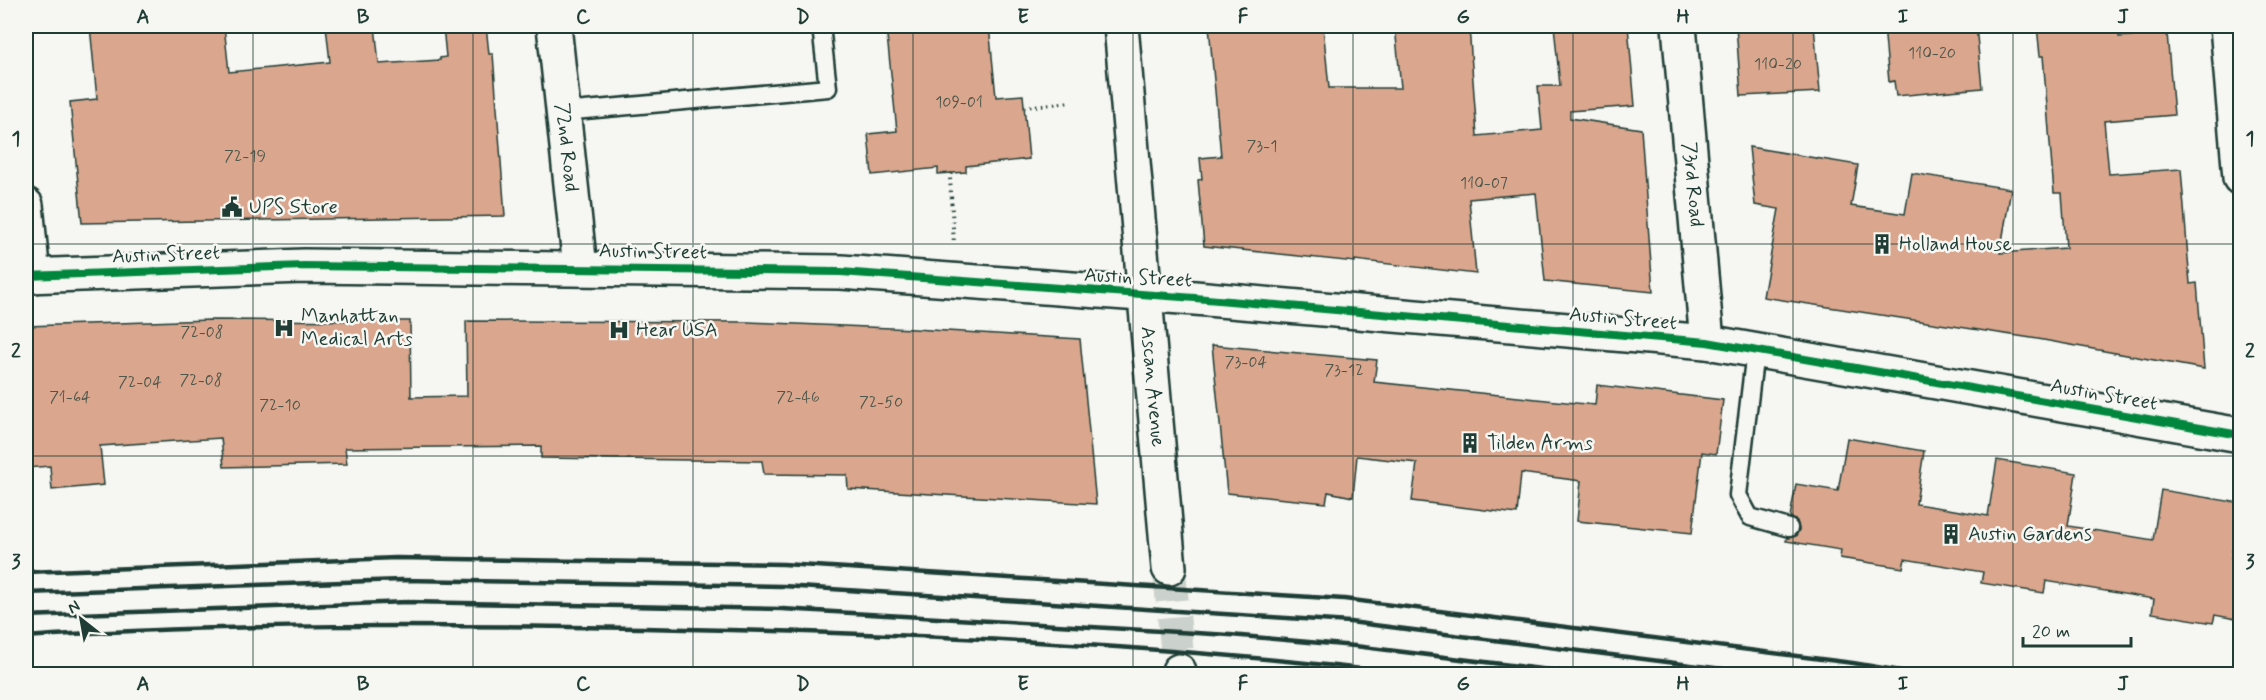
<svg xmlns="http://www.w3.org/2000/svg" width="2266" height="700" font-family="Mynerve,sans-serif">
  <style>
    .building { fill: #daa68e; stroke: #1f3d34; stroke-width: 1.5 }
    .lines { fill: none; stroke-linecap: round; stroke-linejoin: round }
    .minor-tunnel { stroke: #cbd1cc; stroke-width: 33; stroke-dasharray: 33 16; stroke-linecap: butt }
    .service-casing { stroke: #1f3d34; stroke-width: 21 }
    .minor-casing { stroke: #1f3d34; stroke-width: 38 }
    .path { stroke: #1f3d34; stroke-width: 4; stroke-dasharray: 1.5 4.5; stroke-linecap: butt }
    .service { stroke: #f6f6f2; stroke-width: 16 }
    .minor { stroke: #f6f6f2; stroke-width: 33 }
    .rail { stroke: #1f3d34; stroke-width: 4.5 }
    .cycleway-casing { stroke: #f6f6f2; stroke-width: 11 }
    .cycleway { stroke: #00873e; stroke-width: 8 }
    .grid { fill: none; stroke: #1f3d34; stroke-width: 1.5; stroke-opacity: 0.55 }
    .labels { text-anchor: middle; dominant-baseline: central; stroke-width: 5; stroke-linejoin: round; paint-order: stroke }
    .number-label { font-size: 16px; fill: #4e574a }
    .street-label { font-size: 20px; fill: #1f3d34; stroke: #f6f6f2 }
    .poi-label { font-size: 20px; fill: #1f3d34; stroke: #f6f6f2; text-anchor: start }
    .neatline { fill: none; stroke: #1f3d34; stroke-width: 2 }
    .grid-label { font-size: 20px; text-anchor: middle; font-weight: bold; fill: #1f3d34 }
  </style>
  <rect width="100%" height="100%" fill="#f6f6f2"/>
  <filter id="ink" filterUnits="userSpaceOnUse"><feTurbulence type="fractalNoise" baseFrequency=".0167" numOctaves="2"/><feDisplacementMap in="SourceGraphic" scale="12" xChannelSelector="R" yChannelSelector="G"/><feConvolveMatrix kernelMatrix="1 2 1 2 8 2 1 2 1" color-interpolation-filters="sRGB"/></filter>
  <g filter="url(#ink)">
    <g class="building">
      <polygon points="90,26 224,26 229,72 330,62 326,26 375,26 379,64 440,60 440,58 446,57 443,26 486,26 489,54 493,54 505,216 82,223 70,102 97,99"/>
      <polygon points="886,26 989,26 996,97 1023,95 1029,159 966,166 966,172 938,174 938,168 872,175 868,134 897,131"/>
      <polygon points="1209,26 1323,26 1329,88 1401,88 1395,26 1469,26 1477,136 1542,130 1538,86 1560,86 1554,26 1628,26 1635,106 1570,111 1570,118 1641,129 1653,292 1545,281 1536,193 1469,199 1476,274 1355,260 1355,262 1204,246 1198,180 1202,179 1200,158 1221,156"/>
      <polygon points="1736,26 1814,26 1820,92 1741,96"/>
      <polygon points="1884,26 1976,26 1982,88 1896,96 1894,81 1889,82"/>
      <polygon points="2037,26 2118,26 2119,37 2167,33 2174,115 2104,121 2109,174 2181,169 2190,284 2197,283 2204,369 2038,339 1763,297 1779,209 1755,205 1749,147 1858,165 1851,206 1905,214 1912,173 2011,189 2000,253 2066,248 2062,193 2054,193 2043,56 2040,56"/>
      <polygon points="210,320 410,321 411,397 467,396 466,321 748,322 914,329 1080,339 1096,504 848,489 847,475 764,474 762,461 541,458 541,446 345,448 347,464 224,467 221,438 100,446 104,485 52,490 50,466 26,468 26,326"/>
      <polygon points="1212,345 1377,360 1374,382 1595,405 1597,385 1723,400 1716,454 1702,452 1692,533 1577,521 1581,481 1521,473 1517,514 1412,501 1417,463 1357,456 1353,497 1328,492 1326,503 1227,493"/>
      <polygon points="1847,438 1924,451 1916,504 1954,510 1988,516 1997,460 2076,473 2068,526 2153,540 2161,490 2240,503 2231,559 2241,560 2241,620 2215,615 2213,623 2152,613 2154,599 2046,581 2044,593 1981,583 1983,572 1905,559 1903,568 1840,558 1841,550 1786,541 1787,538 1796,536 1799,530 1797,521 1790,517 1796,484 1838,491"/>
    </g>
    <g class="lines">
      <polyline class="minor-tunnel" points="1169,568 1179,671"/>
      <g class="service-casing">
        <g id="service">
          <polyline points="563,112 828,88 821,26"/>
          <polyline points="1755,351 1738,495 1750,517 1789,528"/>
        </g>
      </g>
      <g class="minor-casing">
        <g id="minor">
          <path id="s1" d="M554 26 580 268"/>
          <path id="s2" d="M1121 26 1169 568"/>
          <path id="s3" d="M1679 26 1707 342"/>
          <polyline points="2227,26 2240,178"/>
          <polyline points="26,205 33,276"/>
          <polyline points="26,276 304,266 841,272 1195,298 1707,342 2240,435"/>
          <polyline points="1179,671 1179,674"/>
        </g>
      </g>
      <g class="path">
        <polyline points="1024,107 1071,102"/>
        <polyline points="952,173 950,178 954,244"/>
      </g>
      <use href="#service" class="service"/>
      <use href="#minor" class="minor"/>
      <g class="rail">
        <polyline points="26,572 396,558 783,564 1344,599 1853,663 1919,674"/>
        <polyline points="26,593 401,580 783,586 1350,622 1762,674"/>
        <polyline points="26,616 407,602 782,609 1230,635 1355,646 1583,674"/>
        <path d="M26 637C231 623 437 625 643 628 896 633 1152 643 1404 674"/>
      </g>
      <g class="cycleway-casing">
        <polyline id="cycleway" points="26,276 304,266 841,272 1195,298 1707,342 2240,435"/>
      </g>
      <use href="#cycleway" class="cycleway"/>
    </g>
  </g>
  <path class="grid" d="M253 26V674M473 26V674M693 26V674M913 26V674M1133 26V674M1353 26V674M1573 26V674M1793 26V674M2013 26V674M26 244H2240M26 456H2240"/>
  <defs>
    <g id="civic-bare" transform="scale(1.62)"><path d="M-.6-6.5H3V-4.5H.6V-3L4-1V1h2V6H-6V1h2V-1L-.6-3ZM-1.2 2.5V6h2.4V2.5Z" fill="#1f3d34" stroke="#f6f6f2" stroke-width="2.5" paint-order="stroke"/></g>
    <g id="building-bare" transform="scale(1.62)"><path d="M-4-6H4V6H1V3H-1V6H-4ZM-2.5-4.3h1.7v1.8h-1.7ZM.8-4.3h1.7v1.8H.8ZM-2.5-1h1.7V.8h-1.7ZM.8-1h1.7V.8H.8Z" fill="#1f3d34" stroke="#f6f6f2" stroke-width="2.5" paint-order="stroke"/></g>
    <g id="hospital-bare" transform="scale(1.62)"><path d="M-5-5h3v3.5h4V-5h3V5h-3V1.5h-4V5h-3Z" fill="#1f3d34" stroke="#f6f6f2" stroke-width="2.5" paint-order="stroke"/></g>
  </defs>
  <g fill-rule="evenodd">
    <use href="#civic-bare" x="232" y="207"/>
    <use href="#building-bare" x="1882" y="244"/>
    <use href="#hospital-bare" x="284" y="328"/>
    <use href="#hospital-bare" x="619" y="330"/>
    <use href="#building-bare" x="1470" y="443"/>
    <use href="#building-bare" x="1951" y="534"/>
  </g>
  <g class="labels">
    <g class="number-label">
      <text x="1932" y="53">110-20</text>
      <text x="1778" y="64">110-20</text>
      <text x="959" y="102">109-01</text>
      <text x="1262" y="146">73-1</text>
      <text x="245" y="156">72-19</text>
      <text x="1484" y="183">110-07</text>
      <text x="202" y="332">72-08</text>
      <text x="1246" y="362">73-04</text>
      <text x="1344" y="370">73-12</text>
      <text x="201" y="380">72-08</text>
      <text x="140" y="382">72-04</text>
      <text x="70" y="397">71-64</text>
      <text x="798" y="397">72-46</text>
      <text x="881" y="402">72-50</text>
      <text x="280" y="405">72-10</text>
    </g>
    <g class="street-label">
      <text stroke="none"><textPath href="#s1" startOffset="122">72nd Road</textPath></text>
      <text stroke="none"><textPath href="#s3" startOffset="159">73rd Road</textPath></text>
      <text transform="translate(653 252) rotate(1)">Austin Street</text>
      <text transform="translate(166 255) rotate(-2)">Austin Street</text>
      <text transform="translate(1138 278) rotate(3)">Austin Street</text>
      <text transform="translate(1623 319) rotate(5)">Austin Street</text>
      <text stroke="none"><textPath href="#s2" startOffset="362">Ascan Avenue</textPath></text>
      <text transform="translate(2104 395) rotate(10)">Austin Street</text>
    </g>
    <g class="poi-label">
      <text x="249" y="207">UPS Store</text>
      <text x="1899" y="244">Holland House</text>
      <text x="301" y="316">Manhattan<tspan x="301" dy="23">Medical Arts</tspan></text>
      <text x="636" y="330">Hear USA</text>
      <text x="1487" y="443">Tilden Arms</text>
      <text x="1968" y="534">Austin Gardens</text>
    </g>
  </g>
  <rect width="2266" height="700" fill="none" stroke="#f6f6f2" stroke-width="66"/>
  <g transform="translate(81 619) rotate(329)" stroke="#f6f6f2" stroke-width="4.5" paint-order="stroke">
  <path d="M0-4.5L10 22L0 15L-10 22Z" fill="#1f3d34"/>
  <text y="-9" font-size="16" font-weight="bold" text-anchor="middle" fill="#1f3d34">N</text>
  </g>
  <path d="M2023 637v9h108v-9" fill="none" stroke="#1f3d34" stroke-width="3"/>
  <text x="2032" y="637" font-size="18" fill="#1f3d34" stroke="#f6f6f2" stroke-width="4.5" paint-order="stroke">20 m</text>
  <rect x="33" y="33" width="2200" height="634" class="neatline"/>
  <g class="grid-label">
    <text x="143" y="23">A</text>
    <text x="363" y="23">B</text>
    <text x="583" y="23">C</text>
    <text x="803" y="23">D</text>
    <text x="1023" y="23">E</text>
    <text x="1243" y="23">F</text>
    <text x="1463" y="23">G</text>
    <text x="1683" y="23">H</text>
    <text x="1903" y="23">I</text>
    <text x="2123" y="23">J</text>
    <text x="16" y="145">1</text>
    <text x="2250" y="145">1</text>
    <text x="16" y="357">2</text>
    <text x="2250" y="357">2</text>
    <text x="16" y="568">3</text>
    <text x="2250" y="568">3</text>
    <text x="143" y="690">A</text>
    <text x="363" y="690">B</text>
    <text x="583" y="690">C</text>
    <text x="803" y="690">D</text>
    <text x="1023" y="690">E</text>
    <text x="1243" y="690">F</text>
    <text x="1463" y="690">G</text>
    <text x="1683" y="690">H</text>
    <text x="1903" y="690">I</text>
    <text x="2123" y="690">J</text>
  </g>
</svg>
